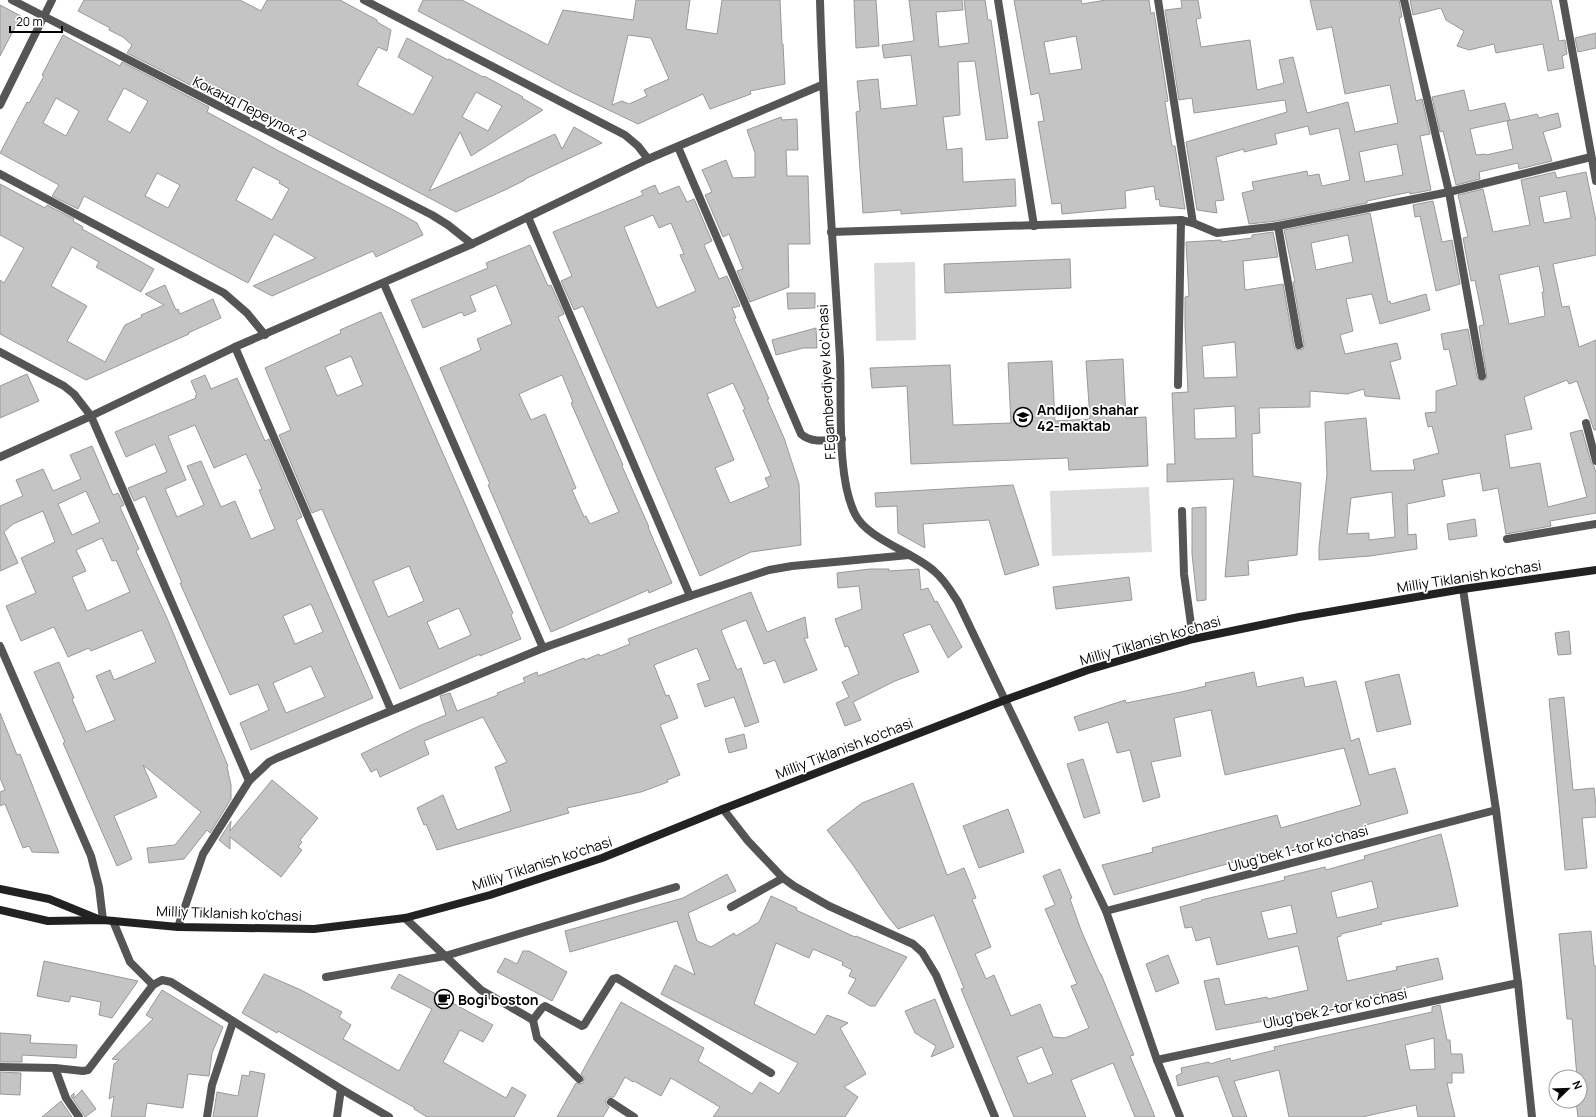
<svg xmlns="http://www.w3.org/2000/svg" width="1596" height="1117" font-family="Manrope,sans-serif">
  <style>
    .green { fill: #dcdcdc }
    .building { fill: #c4c4c4; stroke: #999; fill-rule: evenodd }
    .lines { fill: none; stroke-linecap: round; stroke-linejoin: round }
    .service { stroke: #555; stroke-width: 8 }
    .minor { stroke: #555; stroke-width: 8 }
    .secondary { stroke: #222; stroke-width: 8 }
    .labels { text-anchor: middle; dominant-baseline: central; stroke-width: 3.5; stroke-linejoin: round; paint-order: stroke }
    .street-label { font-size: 14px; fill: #000; stroke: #fff }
    .poi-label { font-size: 14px; font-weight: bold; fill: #000; stroke: #fff; text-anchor: start }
  </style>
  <rect width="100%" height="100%" fill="#fff"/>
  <g class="green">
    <polygon points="915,262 916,340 876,341 874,263"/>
    <polygon points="1149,487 1152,552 1052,556 1050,491"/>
  </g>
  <g class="building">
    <path d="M84 0H240L261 11 267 0H340L377 20V22L391 30 387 51 378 47 357 85 413 115 433 77 398 57 407 38 448 60 449 59 483 77 484 76 523 97 522 98 543 110 471 156 460 132 429 191 555 134 562 149 574 127 602 143 525 179V180L507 189 456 212 218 87 214 97 127 53 132 45 123 37 109 30 110 28 78 11ZM476 92 502 106 488 131 462 117Z"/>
    <path d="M423 0H462L548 45 563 10 633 20 636 0H690L686 29 717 34 722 0H780L782 44H783L785 84 750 91 751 94 710 109 703 94 638 124 569 91 418 11ZM628 35 651 38 669 79 644 90 647 96 629 104 622 101 612 105Z"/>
    <polygon points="854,0 876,0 879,46 856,48"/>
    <polygon points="909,0 962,0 963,10 936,12 939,47 969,43 964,0 985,0 988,20 991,20 1008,138 986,140 975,61 958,62 960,115 943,117 947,150 962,148 963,182 1015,179 1016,206 901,214 901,210 863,213 856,112 860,111 857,81 878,79 881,109 917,105 911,55 884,58 882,45 914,41"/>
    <path d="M1014 0H1081L1082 4 1106 0H1149L1151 14 1154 12 1168 101 1165 102 1172 146H1175L1185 209 1160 206 1159 199 1156 200 1154 186 1125 191 1126 208 1062 214 1061 203 1052 204 1038 122 1044 121 1039 93 1031 95ZM1076 36 1082 69 1050 74 1044 42Z"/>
    <path d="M1181 0H1198L1201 18 1196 19 1201 47 1250 40 1257 90 1284 83 1279 60 1293 57 1307 113 1348 102 1355 132 1398 123 1390 85 1345 94 1332 27 1317 30 1310 0H1399L1402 17 1399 18 1416 101 1422 99 1430 134 1420 136 1431 190 1410 194V192L1367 201V203L1277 221 1249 224 1242 193 1254 190 1252 182 1307 171 1308 176 1319 174 1322 186 1350 180 1339 128 1310 135 1308 126 1275 134 1277 144 1244 152V149L1216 157 1224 200 1215 201 1217 213 1197 210 1186 142 1287 112 1285 100 1194 113 1192 98 1179 100 1165 10 1182 8ZM1397 144 1403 175 1365 182 1359 152Z"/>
    <polygon points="1410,0 1551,0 1559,41 1565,40 1567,54 1562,56 1564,68 1548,71 1543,44 1496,53 1494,44 1469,50 1457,46 1464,31 1446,20 1441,8 1413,15"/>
    <polygon points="0,5 21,16 0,56"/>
    <polygon points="1596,33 1596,48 1578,52 1575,38"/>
    <path d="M63 35 120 66 122 62 209 107 207 112 279 151 401 214 417 223 423 235 376 257 373 251 272 296 253 286 316 258 274 234 248 283 84 196 78 209 52 196 59 185 0 153 27 102 29 103 44 76 42 75ZM124 88 148 101 130 133 107 120ZM56 98 79 111 66 136 43 123ZM253 167 280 181 279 183 289 189 272 220 236 200ZM157 173 180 185 168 208 145 196Z"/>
    <polygon points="1464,90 1469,111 1505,103 1510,120 1470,129 1476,155 1485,154 1486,155 1513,149 1507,121 1537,114 1539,118 1558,113 1561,127 1543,132 1552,161 1519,169 1518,163 1479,172 1480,179 1456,185 1443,131 1440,132 1432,97"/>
    <polygon points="781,117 782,120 797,119 798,150 786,150 787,176 808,176 810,244 788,244 789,287 750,302 737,271 743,269 729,234 723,237 705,195 712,192 702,170 726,160 733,178 755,177 755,153 747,130"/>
    <path d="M1555 172 1557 178 1586 172 1596 221V255L1553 264 1562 307 1569 306 1579 347 1596 340V430H1594L1577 381 1569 384 1567 380 1524 397 1532 429 1505 435 1510 468 1540 463 1548 507 1587 497 1570 433 1582 430 1591 462 1594 466 1596 473V513L1550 521 1551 526 1506 534 1498 488 1483 491 1480 473 1442 480 1445 496 1407 504 1408 535 1416 534 1417 549 1370 556 1319 560V548L1327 474 1325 422 1366 418 1371 471 1415 470 1413 460 1439 453 1432 426 1428 427 1425 413 1436 412V391L1457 385 1449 349 1444 350 1441 334 1468 329 1477 377 1481 381 1485 380 1487 378 1479 326 1484 325 1475 280 1471 281 1463 238 1468 237 1458 195 1483 189 1493 232 1530 225 1521 180ZM1566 191 1571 218 1544 223 1539 197ZM1539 266 1544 292H1542L1545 316 1509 324 1499 275ZM1392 492 1395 537 1369 540V533L1347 534 1351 498Z"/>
    <polygon points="0,184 45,208 47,205 74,219 73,221 83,227 82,229 154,269 141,292 96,267 99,262 72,247 51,286 87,306 67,341 105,362 125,325 142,317 141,315 164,305 145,294 165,285 176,310 178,309 180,314 213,299 221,318 188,333 189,334 86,380 0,334 0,280 4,283 24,248 0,235"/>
    <path d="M655 185 659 194 679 186 687 202 694 199 712 241 704 245 719 279 727 276 740 306 732 308 736 318 734 319 769 399H767L784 438 799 484 801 545 751 552 700 576 583 306 574 310 561 281 572 276 553 232 643 195 641 191ZM653 215 659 228 671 223 684 254 680 255 696 291 657 308 624 227ZM733 383 745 409 743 410 771 476 765 478 769 487 730 503 715 468 734 460 707 394Z"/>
    <polygon points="1433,201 1442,242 1452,240 1460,284 1436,291 1420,216 1415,217 1413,205"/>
    <path d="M1370 213 1388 302 1390 301 1391 304 1426 294 1430 310 1380 324 1372 294 1346 299 1353 331 1340 335 1345 354 1397 343 1401 359 1390 362 1400 399 1365 396 1364 389 1347 394 1310 391V407L1259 408 1260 433 1252 434 1253 476 1301 483 1297 555 1248 561 1249 575 1225 577 1234 479 1167 482V464H1175L1172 393 1188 392 1185 325V297L1189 296 1186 242 1221 240V242L1252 238V235L1273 232 1278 257 1243 261 1245 290 1283 284 1294 346 1295 349 1300 350 1303 349 1304 344 1293 282H1295L1284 230ZM1348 235 1353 262 1316 270 1311 243ZM1235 342 1237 377 1204 378 1202 346ZM1235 406 1236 438 1195 439 1194 409Z"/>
    <path d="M530 245 548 286 551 285 564 314 558 317 623 465 622 466 649 527H648L672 583 649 593 648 590 551 632 488 485 490 484 440 368 481 350 477 339 512 324 496 285 470 296 476 311 464 316 462 312 423 328 411 300 488 268 486 263ZM562 375 573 402 571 403 619 512 590 524 586 516 584 517 572 490 576 488 545 414 531 420 519 394Z"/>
    <polygon points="1070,259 1071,288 945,293 944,264"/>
    <polygon points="787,293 815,293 815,308 788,309"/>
    <path d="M381 312 508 602 513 613 511 615 521 639 480 656V654L400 689 322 509 312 513 279 435 291 430 265 368 341 333 340 330ZM351 356 363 385 337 396 325 367ZM409 566 424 601 388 617 373 581ZM459 608 471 635 439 649 427 622Z"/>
    <polygon points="816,328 817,348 803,348 776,355 772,340"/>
    <polygon points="1123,359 1126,418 1146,417 1148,466 1069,470 1068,458 911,464 907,386 872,388 870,368 950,365 953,425 1011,423 1008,363 1052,361 1055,421 1090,419 1086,361"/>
    <polygon points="27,374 39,401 0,418 0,386"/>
    <path d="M205 375 211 389 237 378 265 441 269 439 302 517 296 520 373 698 251 750 240 723 269 710 258 684 230 695 180 583H182L145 496 134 501 128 488 167 472 155 444 126 457 115 432 196 398 195 396 197 395 191 381ZM195 425 214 468 246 454 262 489 259 490 275 529 251 539 235 501 221 507 201 461 187 466 204 505 177 517 165 489 186 480 168 436ZM311 604 323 632 295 644 283 616ZM311 666 325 697 286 713 273 683Z"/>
    <path d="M92 446 113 495 118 493 124 505 120 507 139 549 136 551 167 618 228 766 227 767 231 785V799L210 833 207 830 184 859 149 863 147 848 175 845 201 812 143 765 157 797 114 816 132 859 117 866 63 743 65 742 34 672 59 662 74 698 72 699 86 732 115 720 96 676 110 670 114 680 156 662 142 630 91 651 89 648 68 657 54 627 21 641 6 606 36 593 21 558 55 542 43 511 13 524 4 532 18 563 0 571V506L23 496 16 480 43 469 53 491 81 479 70 455ZM86 491 100 522 72 535 58 504ZM102 538 112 561 116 560 130 592 87 611 72 577 86 571 76 550Z"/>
    <polygon points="1013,485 1039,565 1005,575 989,520 923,524 925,548 898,533 897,506 876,507 875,493"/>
    <polygon points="1206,507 1206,600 1197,601 1192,554 1192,508"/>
    <polygon points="1475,519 1477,536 1449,540 1447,524"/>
    <polygon points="870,569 889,569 889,571 919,569 921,590 928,588 935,602 937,601 962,647 948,658 930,624 903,634 919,672 895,681 853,702 861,720 845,726 836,703 849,697 842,682 859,674 848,646 845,647 835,619 862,609 859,586 838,588 837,573"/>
    <polygon points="1129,577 1132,600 1056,609 1053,587"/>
    <polygon points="751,592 767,632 805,617 808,638 804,638 817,670 784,683 775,660 764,664 746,620 721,630 737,670 741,668 759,722 745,727 734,697 705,707 697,684 710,680 697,648 654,665 666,696 669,695 678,718 660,725 680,775 667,780 668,782 641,792 567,808 569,813 437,850 426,824 424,825 417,808 443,795 457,830 511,811 495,767 507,762 483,717 424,741 429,754 380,777 377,769 371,772 361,754 419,726 446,715 440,696 450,693 457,711 498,695 497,693 525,682 523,678 537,672 538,676 584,658 585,660 599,654 600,656 630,644 628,639"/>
    <polygon points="1569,631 1571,654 1558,655 1555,633"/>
    <polygon points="1254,672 1257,687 1303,677 1305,687 1336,681 1351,741 1359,738 1369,775 1395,768 1408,813 1366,825 1367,826 1265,856 1264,855 1245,859 1114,895 1102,865 1153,852 1152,848 1277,815 1281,828 1361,805 1344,748 1225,775 1211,710 1174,718 1181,756 1151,762 1160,797 1143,802 1130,750 1117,753 1108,722 1079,731 1074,717 1125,700 1126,703 1181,692 1206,686 1205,683"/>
    <polygon points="1399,674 1411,724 1377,732 1365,682"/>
    <polygon points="1564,697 1573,790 1594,788 1596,805 1596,817 1582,818 1587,868 1565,870 1549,699"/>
    <polygon points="0,713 17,755 20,754 59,853 32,852 29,846 23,848 5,804 0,806 0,792 5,790 0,778"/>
    <polygon points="744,734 747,748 729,753 725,739"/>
    <polygon points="1083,759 1100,813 1084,818 1067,764"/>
    <polygon points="272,780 318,818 300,840 302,842 298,847 302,850 281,877 230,837 230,849 219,840 231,821 230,831"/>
    <path d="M913 783 947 875 964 868 976 898 972 899 991 947 975 954 986 979 994 975 1011 1016 1040 1004 1053 1037 1065 1038 1089 1028 1071 986 1077 984 1045 909 1055 905 1043 876 1060 869 1072 898 1070 899 1081 930 1100 974H1101L1134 1055 1130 1056 1155 1117H1135L1113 1063 1071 1080 1086 1117H1014L961 989 964 988 934 915 898 929 886 914 853 865 827 830 862 803ZM1042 1047 1053 1074 1028 1084 1017 1057Z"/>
    <polygon points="1008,809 1024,852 979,868 963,826"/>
    <path d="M1441 834 1450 869 1458 906 1395 919 1381 922 1382 924 1341 934V936L1337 937 1347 981 1397 970 1396 967 1438 958 1443 979 1351 1001 1352 1003 1313 1012 1216 1030 1204 981 1219 978 1225 1005 1267 997 1268 999 1308 990 1298 946 1217 965 1210 937 1196 941 1192 927 1185 928 1180 907 1202 901 1201 900 1285 880 1284 877 1325 867 1326 870 1365 859 1364 856ZM1372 881 1378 908 1337 918 1331 892ZM1291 905 1297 933 1268 939 1261 912Z"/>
    <polygon points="727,874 736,891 688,913 697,941 711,947 734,933 736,936 759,922 771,896 797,908 796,910 855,937 856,936 907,957 875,1006 870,1006 848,993 856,979 849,976 852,970 842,965 843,962 813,949 809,958 776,943 754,1004 815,1035 827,1015 848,1023 840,1028 866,1074 844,1087 858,1097 845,1117 713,1117 720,1107 671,1078 661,1096 634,1081 633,1082 625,1077 614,1097 609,1097 606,1099 606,1104 609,1107 603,1117 557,1117 576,1083 580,1084 583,1083 584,1078 581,1074 621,1002 704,1048 698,1061 752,1094 760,1082 779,1094 798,1063 661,994 675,965 695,975 677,921 570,952 565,931 683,898"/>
    <polygon points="1591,931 1594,966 1596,966 1596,1117 1578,1117 1576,1101 1580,1101 1580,1077 1577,1077 1572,1019 1567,1019 1559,934"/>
    <polygon points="523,951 529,951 567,972 552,1001 497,972 505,958 517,964"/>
    <polygon points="1168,955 1179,983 1156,992 1146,964"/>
    <polygon points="44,961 138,981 112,1018 99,1015 101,1002 71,996 69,1002 37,996"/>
    <polygon points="264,974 301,990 342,1012 339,1017 351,1025 343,1039 399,1071 432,1009 391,988 399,974 493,1025 483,1042 460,1030 443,1062 506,1098 512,1087 526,1095 514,1117 427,1117 414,1109 415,1108 278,1031 277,1033 242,1013"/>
    <polygon points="162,990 223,1027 212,1053 209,1076 188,1074 183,1108 147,1103 145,1117 111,1117 114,1096 109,1099 114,1064 119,1060 112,1059 153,1019 146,1015"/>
    <polygon points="935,999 954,1047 931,1057 936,1046 915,1033 905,1011"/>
    <path d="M1440 1005 1447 1040H1450L1451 1054H1462L1464 1073H1452V1083H1447L1455 1117H1418L1416 1105 1362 1117H1289L1279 1070 1234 1081 1247 1117H1233L1218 1076 1178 1086 1176 1076 1182 1073 1181 1068 1209 1062 1210 1064 1230 1058 1231 1061 1275 1050 1274 1047 1432 1012V1007ZM1434 1038 1435 1069 1410 1070 1405 1045Z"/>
    <polygon points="0,1033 31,1035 30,1043 77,1045 76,1058 22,1055 22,1062 0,1062"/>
    <polygon points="250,1071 265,1074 257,1117 213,1117 217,1092 238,1096 242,1075 249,1076"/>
    <polygon points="0,1072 21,1073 20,1095 0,1094"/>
    <polygon points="82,1090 96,1109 85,1117 71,1096 74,1093 74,1098"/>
    <polygon points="61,1101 72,1117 42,1117"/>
  </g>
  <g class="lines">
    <g class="service">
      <polyline points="1278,226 1299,345"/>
      <polyline points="1178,385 1181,220"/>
      <polyline points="1586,423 1596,461"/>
      <polyline points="1182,511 1184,574 1193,639"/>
      <polyline points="1507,539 1596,524"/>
      <polyline points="731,907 783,878"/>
      <polyline points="405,918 481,990 533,1020 542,1008 545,1006 582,1026 584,1025 613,979 617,978 771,1073"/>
      <polyline points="326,977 445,956 676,887"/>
      <polyline points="533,1020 537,1038 579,1079"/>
      <polyline points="55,1068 66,1098 79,1117"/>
      <polyline points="611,1102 634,1117"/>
      <polyline points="207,1117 212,1085 233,1022"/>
    </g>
    <g class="minor">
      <polyline points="12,0 432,215 448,225 472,244"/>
      <polyline points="364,0 625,135 638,146 648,159"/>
      <path d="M820 0C823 120 833 239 840 358 842 401 836 476 855 514 867 539 913 552 934 571 944 579 951 591 958 602L1106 911 1157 1060 1180 1117"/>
      <polyline points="998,0 1034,226"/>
      <polyline points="1404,0 1449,192 1482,376"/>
      <polyline points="1563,0 1596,181"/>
      <polyline points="0,105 52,0"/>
      <path d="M678 147 801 434C812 444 829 440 842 439"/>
      <polyline points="0,174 224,293 247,313 265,335"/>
      <polyline points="528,217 690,596"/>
      <polyline points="1193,223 1217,233 1278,226 1449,192 1591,157"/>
      <polyline points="831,232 1181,220 1193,223 1158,0"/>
      <polyline points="384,284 543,648"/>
      <polyline points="235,347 391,710"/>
      <polyline points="0,352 64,386 74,394 91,416 249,781"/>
      <polyline points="0,457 91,416 235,347 472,244 648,159 822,85"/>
      <polyline points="1463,589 1496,810 1518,983 1532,1117"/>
      <polyline points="0,646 91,856 99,887 103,920"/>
      <polyline points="723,809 748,841 783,878 794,886 829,906 913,944 922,952 936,975 995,1117"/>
      <polyline points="1106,911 1496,810"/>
      <polyline points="113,921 130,962 153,985"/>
      <polyline points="178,927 203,854 249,781 269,762 277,758 543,648 690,596 769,570 792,566 909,555"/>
      <polyline points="1157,1060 1518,983"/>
      <polyline points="0,1067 55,1068 83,1071 88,1070 153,985 162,980 171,982 341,1089 389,1117"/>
      <polyline points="337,1117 341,1089"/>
    </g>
    <g class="secondary">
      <polyline points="0,889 49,899 98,919"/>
      <polyline points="0,910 48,921 103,920 178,927 314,929 405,918 490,895 602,858 723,809 1005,700 1088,670 1193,639 1299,617 1463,589 1596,570"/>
    </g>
  </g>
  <defs>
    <g id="school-ring" transform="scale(1)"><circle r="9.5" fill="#fff" stroke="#000" stroke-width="1.5"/><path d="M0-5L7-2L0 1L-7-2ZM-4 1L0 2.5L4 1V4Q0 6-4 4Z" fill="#000"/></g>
    <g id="cafe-ring" transform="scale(1)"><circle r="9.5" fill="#fff" stroke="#000" stroke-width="1.5"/><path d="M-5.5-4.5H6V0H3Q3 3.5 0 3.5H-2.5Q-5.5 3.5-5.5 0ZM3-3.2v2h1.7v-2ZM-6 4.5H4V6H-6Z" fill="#000"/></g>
  </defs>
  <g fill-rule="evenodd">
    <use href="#school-ring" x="1023" y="417"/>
    <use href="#cafe-ring" x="444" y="999"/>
  </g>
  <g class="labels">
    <g class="street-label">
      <text transform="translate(250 108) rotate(27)">Коканд Πереулок 2</text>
      <text transform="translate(826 382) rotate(-93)">F.Egamberdiyev kо‘chasi</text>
      <text transform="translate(1469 576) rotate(-9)">Milliy Tiklanish ko'chasi</text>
      <text transform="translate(1150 640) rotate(-16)">Milliy Tiklanish ko'chasi</text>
      <text transform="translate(844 748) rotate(-21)">Milliy Tiklanish ko'chasi</text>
      <text transform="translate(1298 848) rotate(-15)">Ulug‘bek 1-tor koʻchasi</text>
      <text transform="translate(542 863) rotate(-18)">Milliy Tiklanish ko'chasi</text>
      <text transform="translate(229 913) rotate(2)">Milliy Tiklanish ko'chasi</text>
      <text transform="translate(1335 1008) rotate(-12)">Ulug‘bek 2-tor koʻchasi</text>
    </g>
    <g class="poi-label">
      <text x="1037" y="409">Andijon shahar<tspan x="1037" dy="16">42-maktab</tspan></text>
      <text x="458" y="999">Bogi boston</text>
    </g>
  </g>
  <g transform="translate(1568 1089) rotate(67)"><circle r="19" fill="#ffffff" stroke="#999999"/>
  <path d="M0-3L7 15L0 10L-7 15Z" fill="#000000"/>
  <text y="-6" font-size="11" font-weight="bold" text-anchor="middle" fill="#000000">N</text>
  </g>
  <path d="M10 26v6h52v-6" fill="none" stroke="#000000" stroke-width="2"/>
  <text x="16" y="26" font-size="12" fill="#000000" stroke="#ffffff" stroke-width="3" paint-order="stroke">20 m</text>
</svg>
